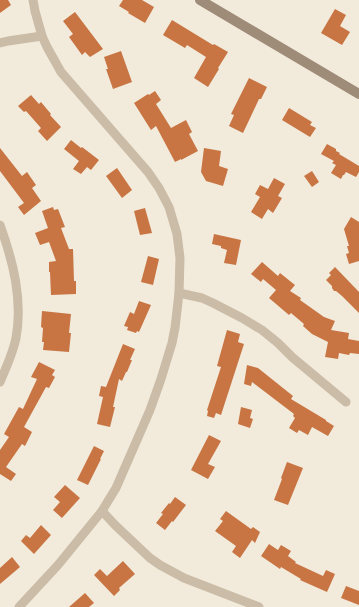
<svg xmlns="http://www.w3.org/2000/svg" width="359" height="607" font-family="'Source Sans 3',sans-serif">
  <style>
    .building { fill: #c87543 }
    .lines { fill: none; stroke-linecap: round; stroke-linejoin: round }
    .street { stroke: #cabca6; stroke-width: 9 }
    .secondary { stroke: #9e8b78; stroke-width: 10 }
  </style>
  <rect width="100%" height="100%" fill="#f2eadb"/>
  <g class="building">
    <polygon points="0,0 8,0 11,5 0,13"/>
    <polygon points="123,0 142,0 154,7 145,23 128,13 129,12 119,6"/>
    <polygon points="335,9 346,15 340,26 350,32 342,45 321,33"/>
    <polygon points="75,12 103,49 90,57 85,52 82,55 69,37 73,34 63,21"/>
    <polygon points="172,20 213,45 214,44 228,52 218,68 219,69 208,87 194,78 206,57 187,45 185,48 163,35"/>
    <polygon points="121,51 132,82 113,89 106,69 108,69 104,57"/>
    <polygon points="249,78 267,87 261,99 259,99 243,133 229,126 234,115 231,114"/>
    <polygon points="155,91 161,100 156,104 171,128 186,120 192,132 189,134 198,151 181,160 181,159 175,162 156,126 151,130 134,103 148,94 149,95"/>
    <polygon points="31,95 39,104 41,102 51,114 50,115 61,127 47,141 38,131 41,128 26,111 24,112 18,106"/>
    <polygon points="289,108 312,122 310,125 316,128 310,137 282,120"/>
    <polygon points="71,140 81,148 82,147 99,160 91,170 87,167 81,174 73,169 79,161 64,149"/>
    <polygon points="327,144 336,149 336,151 340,153 339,154 359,166 359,172 356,177 346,172 344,175 343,175 341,179 331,173 336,165 332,163 334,161 321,154"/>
    <polygon points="0,148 22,176 27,172 36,185 32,188 41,201 24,215 18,207 24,203 0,171"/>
    <polygon points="204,148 221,151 219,166 228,169 223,186 206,181 201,172"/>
    <polygon points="117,168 132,190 122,198 106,176"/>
    <polygon points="312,171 319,182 312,187 304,176"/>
    <polygon points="274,178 285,184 278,196 282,198 273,213 268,209 262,219 251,212 260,197 255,194 260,185 268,189"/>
    <polygon points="53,207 54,210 58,209 65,227 61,228 69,249 73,249 74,281 76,281 76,294 51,295 50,272 49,272 49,262 56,261 49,242 40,245 35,233 48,228 42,211"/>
    <polygon points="145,208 152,233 140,235 134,211"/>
    <polygon points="351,217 359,222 359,261 349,264 346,254 349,253 347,246 349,246 344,229"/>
    <polygon points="214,234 241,240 236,265 224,263 227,250 221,248 221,246 212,244"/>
    <polygon points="148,256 159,259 153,285 141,282"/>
    <polygon points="262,262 278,276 280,273 295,285 290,291 301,298 300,300 324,317 335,321 331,330 349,333 348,339 359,341 359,354 350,353 349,355 339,353 338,359 325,357 328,342 312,334 303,326 304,324 291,313 289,315 269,298 276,290 263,279 261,282 251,274"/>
    <polygon points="335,267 359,292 359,313 342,296 336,291 334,291 332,288 332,286 326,280 331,275 329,273"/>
    <polygon points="139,301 151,305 139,332 137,331 136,333 127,330 128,327 124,326 130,312 134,314"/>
    <polygon points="42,311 71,314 69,333 71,333 69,352 43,350 44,342 42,342 43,328 41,327"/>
    <polygon points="227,330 240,334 238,342 244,344 221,415 216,413 214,418 207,416 208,411 207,410 221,367 217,366"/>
    <polygon points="123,344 135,349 130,360 132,360 127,372 126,372 122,381 119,379 113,407 115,407 110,427 97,424 103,397 99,396 101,386 106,387"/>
    <polygon points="39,362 55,370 52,375 55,377 49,388 46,387 24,427 32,432 25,446 22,444 6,467 16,474 11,481 0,474 0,450 9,437 4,434 19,407 23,409 37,379 31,377"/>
    <polygon points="247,365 258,368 293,396 291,399 326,420 326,421 334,426 328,436 312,427 308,435 299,430 297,433 289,428 295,418 293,416 294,414 252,382 251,386 244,384"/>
    <polygon points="241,407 252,410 250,418 253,419 250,428 238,424"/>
    <polygon points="209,435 221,441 208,464 215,467 208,479 191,470"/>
    <polygon points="94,446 104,451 100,459 101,459 88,485 77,480"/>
    <polygon points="287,462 303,468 288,505 274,500 282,479 281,478"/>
    <polygon points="65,485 80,498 62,518 53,510 60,502 54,497"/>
    <polygon points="175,497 186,505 173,522 172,521 165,530 156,523 163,514 161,513 169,503 170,504"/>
    <polygon points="226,511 251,529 253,527 260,532 255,543 252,540 240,558 232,552 236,546 215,531 223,521 220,519"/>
    <polygon points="41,525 51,535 34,554 21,541 26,535 30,538"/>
    <polygon points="269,544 278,550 281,545 291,551 288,556 296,562 295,563 323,576 326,570 335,574 327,592 300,580 301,579 281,567 280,569 261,556"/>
    <polygon points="12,557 20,567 0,584 0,568"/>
    <polygon points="123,561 135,574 119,588 120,590 114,596 94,575 100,569 107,576"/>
    <polygon points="346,586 359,591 359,605 341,598"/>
    <polygon points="85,593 94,603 89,607 69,607"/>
  </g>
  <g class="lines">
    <g class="street">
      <polyline points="0,43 8,41 42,36"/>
      <path d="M0 225C13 261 23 300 16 338 13 353 6 368 0 382"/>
      <polyline points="179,293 202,298 213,303 242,318 262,330 278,343 292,357 346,402"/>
      <polyline points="102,511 115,525 150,558 160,565 184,578 259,607"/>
      <polyline points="19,607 58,565 102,511 108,501 116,488 150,410 161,379 172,343 175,328 179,293 180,258 177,234 169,207 159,188 148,172 61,72 47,47 42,36 35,11 33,0"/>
    </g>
    <polyline class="secondary" points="200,0 359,94"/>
  </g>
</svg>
